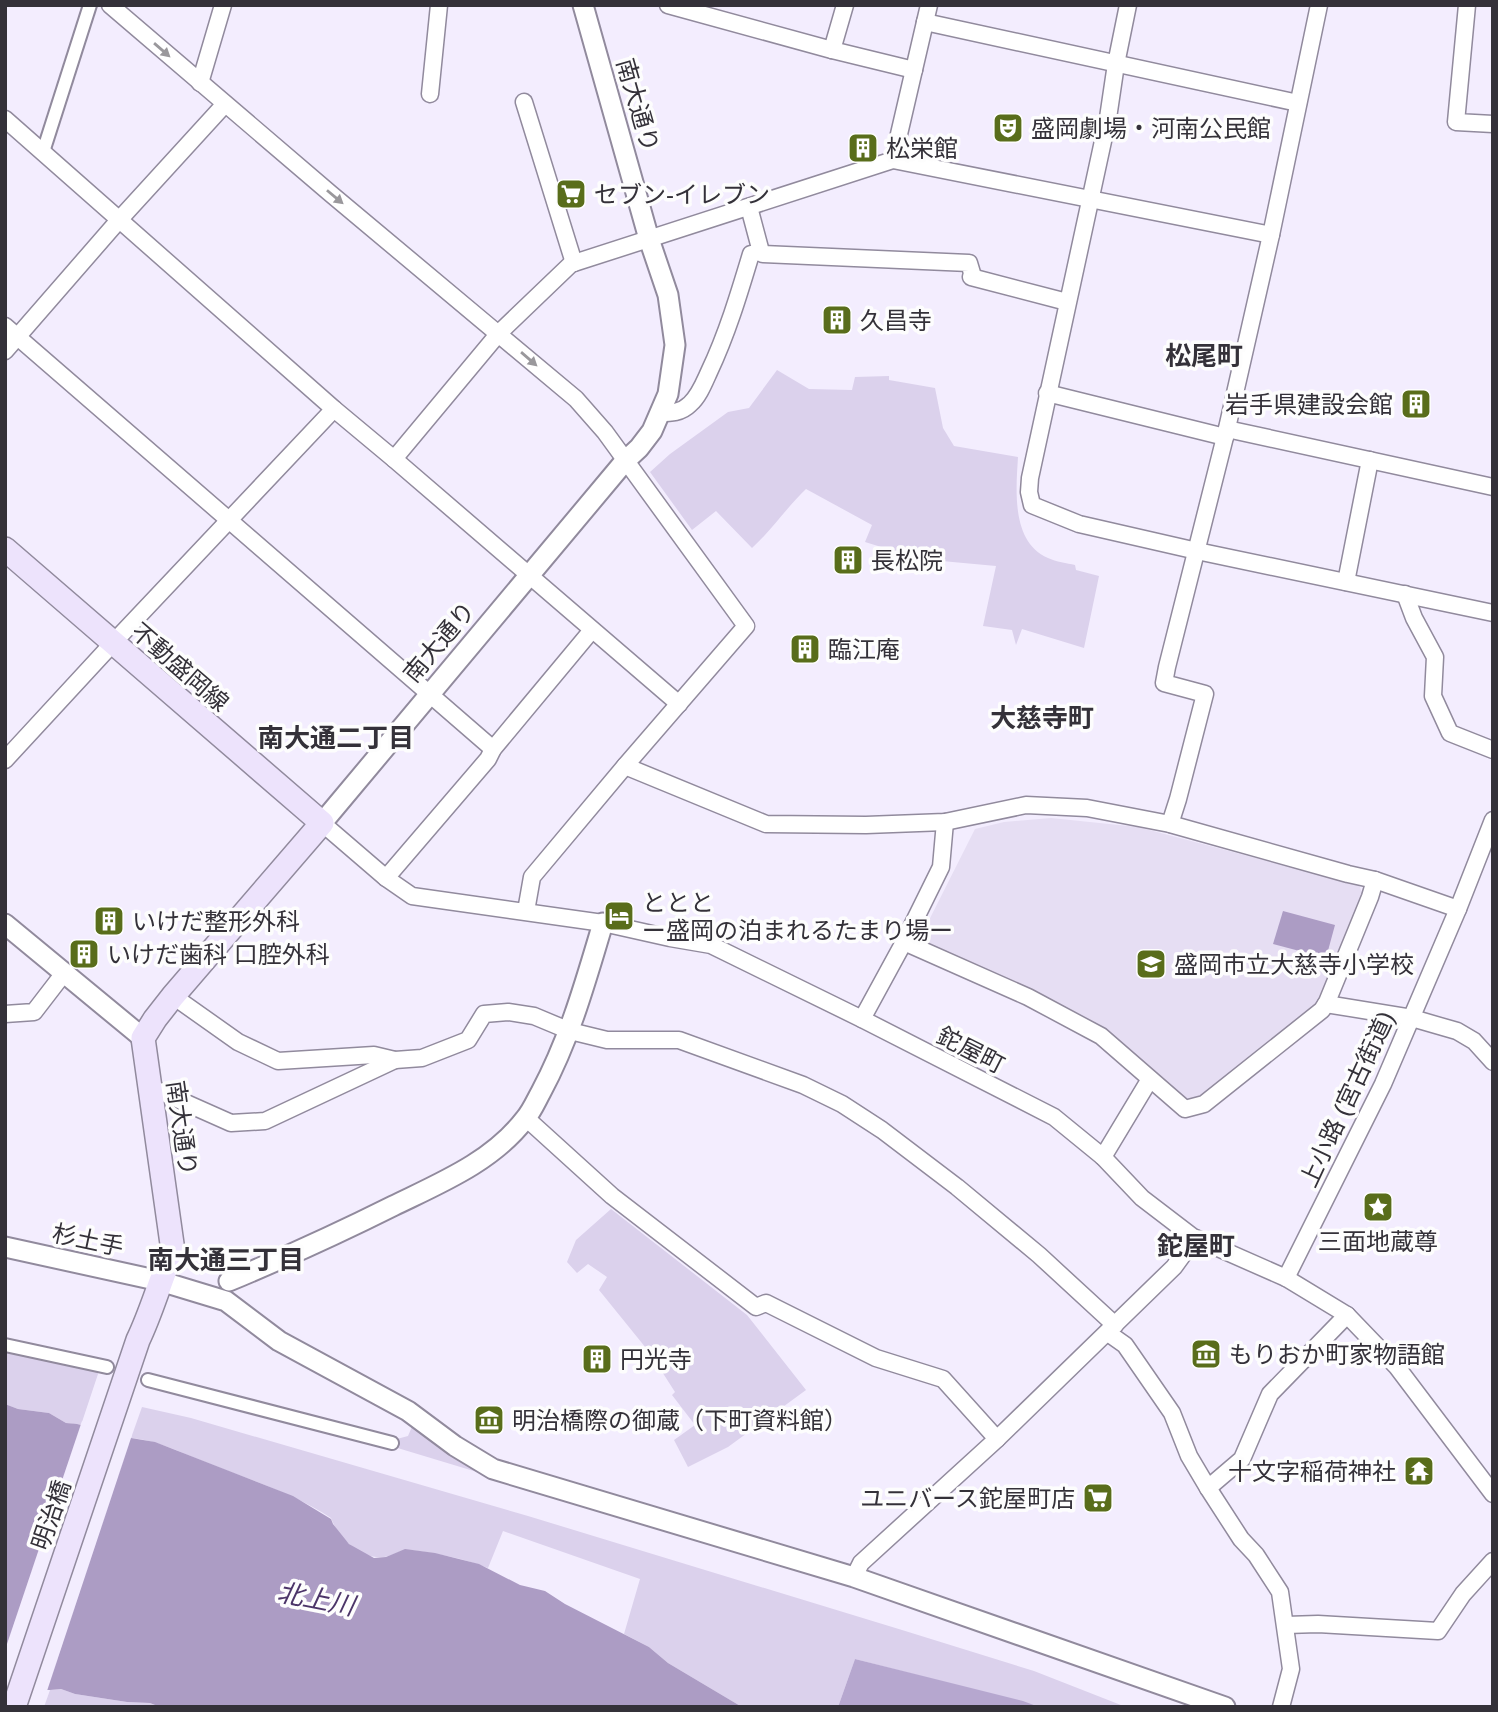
<svg xmlns="http://www.w3.org/2000/svg" width="1498" height="1712" font-family="Helvetica,'Noto Sans JP',sans-serif">
  <style>
    .built { fill: #e6def3 }
    .green { fill: #dbd1ec }
    .forest { fill: #b6a7cf }
    .water { fill: #ac9cc4 }
    .pier { fill: #f3edfe }
    .lines { fill: none; stroke-linecap: round; stroke-linejoin: round }
    .pedestrian-casing { stroke: #918a9d; stroke-width: 16 }
    .minor-casing { stroke: #918a9d; stroke-width: 19 }
    .tertiary-casing { stroke: #918a9d; stroke-width: 23 }
    .secondary-casing { stroke: #918a9d; stroke-width: 26 }
    .pedestrian { stroke: #fff; stroke-width: 12 }
    .minor { stroke: #fff; stroke-width: 16 }
    .tertiary { stroke: #fff; stroke-width: 19 }
    .secondary { stroke: #ede3fc; stroke-width: 23 }
    .oneway { fill: #9a989c }
    .labels { text-anchor: middle; dominant-baseline: central; stroke-width: 7; stroke-linejoin: round; paint-order: stroke }
    .street-label { font-size: 24px; fill: #343139; stroke: #fdfdfd }
    .poi-label { font-size: 24px; fill: #343139; stroke: #fdfdfd; text-anchor: start }
    .neighbourhood-label { font-size: 26px; font-weight: bold; fill: #343139; stroke: #fdfdfd }
    .water-label { font-size: 26px; font-style: italic; fill: #4c3569; stroke: #fdfdfd }
  </style>
  <rect width="100%" height="100%" fill="#f3edfe"/>
  <polygon class="built" points="1051,818 1138,827 1359,885 1363,895 1316,1008 1207,1096 1187,1103 1104,1029 918,942 975,829 1004,822"/>
  <g class="green">
    <path d="M777 370 809 389 852 390 855 377 889 376V380L935 388 943 428 954 446 1018 457C1016 490 1011 542 1048 558 1056 562 1067 563 1075 565L1076 570 1099 576 1084 648 1022 629 1016 645 1012 630 983 626 996 566 920 559 865 542 872 525 806 489C787 507 772 530 752 548L716 511 692 530 650 472 670 454 728 412 749 408Z"/>
    <polygon points="611,1209 747,1315 806,1390 728,1447 688,1467 674,1440 695,1425 672,1395 675,1392 650,1353 599,1290 607,1277 588,1264 577,1273 567,1262 576,1240"/>
    <polygon points="5,1352 99,1371 81,1425 66,1423 49,1413 18,1409 5,1404"/>
    <path d="M142 1407 191 1418 528 1516 902 1630 1034 1671 1126 1707H1040L855 1659 838 1707H742L668 1663 649 1647 624 1634 640 1579 503 1531 488 1568C463 1558 436 1553 410 1550 400 1549 393 1556 384 1557 362 1560 338 1538 331 1518 292 1492 247 1479 203 1461 179 1452 157 1440 131 1438Z"/>
    <polygon points="414,1422 478,1467 477,1472 391,1446 393,1440 408,1436"/>
    <polygon points="61,1689 75,1694 127,1702 150,1703 160,1707 188,1705 192,1707 44,1707 50,1690"/>
  </g>
  <polygon class="forest" points="855,1659 1023,1701 1039,1707 838,1707"/>
  <g class="water">
    <polygon points="1283,911 1335,925 1326,958 1273,944"/>
    <polygon points="5,1404 18,1409 49,1413 66,1423 77,1424 131,1438 155,1442 293,1496 331,1519 333,1524 349,1544 374,1558 386,1557 405,1549 435,1553 479,1564 520,1585 545,1591 565,1604 649,1647 668,1663 742,1707 160,1707 150,1703 127,1702 75,1694 61,1689 50,1690 5,1689"/>
  </g>
  <polygon class="pier" points="82,1421 132,1435 46,1694 5,1692 5,1650"/>
  <g class="lines">
    <g class="pedestrian-casing">
      <g id="pedestrian">
        <polyline points="43,152 90,5"/>
        <polyline points="5,1345 107,1367"/>
        <polyline points="148,1380 392,1443"/>
      </g>
    </g>
    <g class="minor-casing">
      <g id="minor">
        <polyline points="110,5 331,194 576,399 605,432 746,626 625,766 532,877 526,911"/>
        <polyline points="668,5 832,50 914,70"/>
        <polyline points="1128,5 1116,64 1108,118 1030,478 1029,492 1032,505 1079,524 1197,551 1493,613"/>
        <polyline points="1467,5 1456,122 1493,124"/>
        <polyline points="925,22 1298,103"/>
        <polyline points="832,50 845,5"/>
        <polyline points="200,83 223,5"/>
        <polyline points="430,94 439,5"/>
        <polyline points="524,102 574,263"/>
        <polyline points="5,119 334,409 394,459 679,704"/>
        <polyline points="893,160 929,5"/>
        <polyline points="761,252 763,254 969,263 972,273 971,277 1067,302"/>
        <polyline points="5,326 493,749"/>
        <polyline points="5,351 119,220 225,104"/>
        <polyline points="1047,393 1225,437"/>
        <path d="M659 413C671 413 681 413 690 404 699 396 704 383 709 372 727 334 739 294 751 254L761 252 749 207"/>
        <polyline points="1227,429 1493,487"/>
        <polyline points="394,459 499,333 571,264 893,160 1271,235"/>
        <polyline points="1346,582 1370,460"/>
        <polyline points="1405,594 1414,618 1435,657 1433,696 1450,733 1493,750"/>
        <polyline points="5,760 113,643 334,409"/>
        <polyline points="625,766 766,824 866,825 945,822 1026,805 1087,808 1170,824 1348,874 1375,880 1458,909"/>
        <polyline points="322,823 386,878 412,896 603,923 670,938 711,945 862,1019 1054,1117 1103,1157 1142,1198 1193,1237 1286,1278 1347,1315 1397,1367 1493,1494"/>
        <polyline points="1170,824 1178,799 1205,694 1164,683 1167,667 1225,437 1271,235 1319,5"/>
        <polyline points="386,878 488,759 493,749 592,630"/>
        <polyline points="904,942 1028,997 1101,1036 1185,1109 1204,1104 1322,1010 1327,1002 1370,897 1375,880"/>
        <polyline points="173,996 238,1042 278,1061 374,1055 395,1060 422,1058 468,1040 484,1014 508,1012 534,1016 570,1031 607,1040 679,1040 803,1085 842,1104 882,1130 957,1187 1039,1255 1115,1325"/>
        <polyline points="1326,1004 1412,1018 1457,1031 1474,1041 1493,1062"/>
        <polyline points="5,1014 34,1012 64,973"/>
        <polyline points="862,1019 904,942 941,867 945,822"/>
        <polyline points="150,1087 231,1123 265,1121 395,1060"/>
        <polyline points="526,1118 612,1196 756,1307 766,1303 876,1358 943,1379 997,1439"/>
        <polyline points="1103,1157 1150,1079"/>
        <polyline points="1286,1278 1383,1084 1458,909 1493,820"/>
        <polyline points="1108,1333 1125,1345 1172,1413 1189,1456 1208,1488 1241,1539 1256,1555 1280,1592 1291,1669 1281,1707"/>
        <polyline points="1208,1488 1242,1459 1270,1394 1347,1315"/>
        <polyline points="854,1577 861,1563 997,1439 1174,1267 1195,1238"/>
        <polyline points="1286,1625 1318,1624 1438,1631 1463,1594 1493,1561"/>
      </g>
    </g>
    <g class="tertiary-casing">
      <g id="tertiary">
        <polyline points="322,823 625,461 639,448 652,431 668,394 675,345 668,295 649,239 583,5"/>
        <polyline points="5,924 143,1038"/>
        <polyline points="5,1247 160,1281 226,1301 279,1341 408,1411 455,1446 493,1469 854,1577 1225,1707"/>
        <path d="M229 1281C284 1258 339 1233 393 1206 440 1183 492 1162 525 1119 532 1111 536 1101 541 1092 570 1038 586 980 603 923"/>
      </g>
    </g>
    <g class="secondary-casing">
      <path id="secondary" d="M5 549 322 823 173 996 155 1019 143 1038 173 1251C160 1280 152 1311 138 1340L14 1707"/>
    </g>
    <use href="#pedestrian" class="pedestrian"/>
    <use href="#minor" class="minor"/>
    <use href="#tertiary" class="tertiary"/>
    <use href="#secondary" class="secondary"/>
  </g>
  <defs><path id="oneway-solid" d="M-6-.8H1V-3.2L6.5 0L1 3.2V.8H-6Z" transform="scale(1.75)"/></defs>
  <g class="oneway">
    <use href="#oneway-solid" transform="translate(162 50) rotate(41)"/>
    <use href="#oneway-solid" transform="translate(335 197) rotate(40)"/>
    <use href="#oneway-solid" transform="translate(529 359) rotate(41)"/>
  </g>
  <defs>
    <g id="theatre-square" transform="scale(1.575)"><rect x="-9" y="-9" width="18" height="18" rx="4" fill="#596d1b" stroke="#fdfdfd"/><path d="M-5-5.5Q0-4 5-5.5V0Q5 5 0 6Q-5 5-5 0ZM-3.3-2.5H-1v1.5H-3.3ZM1-2.5H3.3v1.5H1ZM-2.8 1Q0 5.5 2.8 1Z" fill="#fff"/></g>
    <g id="building-square" transform="scale(1.575)"><rect x="-9" y="-9" width="18" height="18" rx="4" fill="#596d1b" stroke="#fdfdfd"/><path d="M-4-6H4V6H1V3H-1V6H-4ZM-2.5-4.3h1.7v1.8h-1.7ZM.8-4.3h1.7v1.8H.8ZM-2.5-1h1.7V.8h-1.7ZM.8-1h1.7V.8H.8Z" fill="#fff"/></g>
    <g id="supermarket-square" transform="scale(1.575)"><rect x="-9" y="-9" width="18" height="18" rx="4" fill="#596d1b" stroke="#fdfdfd"/><path d="M-6-5.5h2.5l.6 2H6L4.5 2H-2.5L-4.4-4H-6ZM-1.5 3.2a1.3 1.3 0 1 0 .1 0ZM3 3.2a1.3 1.3 0 1 0 .1 0Z" fill="#fff"/></g>
    <g id="hotel-square" transform="scale(1.575)"><rect x="-9" y="-9" width="18" height="18" rx="4" fill="#596d1b" stroke="#fdfdfd"/><path d="M-6-4.5h1.5V1H6V5H4.5V3h-9V5H-6ZM-4 0a1.8 1.8 0 1 1 3.6 0ZM.5 0V-2.5h3Q6-2.5 6 0Z" fill="#fff"/></g>
    <g id="school-square" transform="scale(1.575)"><rect x="-9" y="-9" width="18" height="18" rx="4" fill="#596d1b" stroke="#fdfdfd"/><path d="M0-5L7-2L0 1L-7-2ZM-4 1L0 2.5L4 1V4Q0 6-4 4Z" fill="#fff"/></g>
    <g id="sight-square" transform="scale(1.575)"><rect x="-9" y="-9" width="18" height="18" rx="4" fill="#596d1b" stroke="#fdfdfd"/><path d="M0-6L1.8-2.2L6-1.7L2.9 1.2L3.7 5.4L0 3.3L-3.7 5.4L-2.9 1.2L-6-1.7L-1.8-2.2Z" fill="#fff"/></g>
    <g id="museum-square" transform="scale(1.575)"><rect x="-9" y="-9" width="18" height="18" rx="4" fill="#596d1b" stroke="#fdfdfd"/><path d="M0-6L6-3V-2H-6V-3ZM-5-1h2V3h-2ZM-1-1h2V3h-2ZM3-1h2V3H3ZM-6 4H6V6H-6Z" fill="#fff"/></g>
    <g id="temple-square" transform="scale(1.575)"><rect x="-9" y="-9" width="18" height="18" rx="4" fill="#596d1b" stroke="#fdfdfd"/><path d="M0-6L5-2H3V0L6.5 2.5H4V6H1.5V3h-3V6H-4V2.5H-6.5L-3 0V-2H-5Z" fill="#fff"/></g>
  </defs>
  <g fill-rule="evenodd">
    <use href="#theatre-square" x="1008" y="128"/>
    <use href="#building-square" x="863" y="148"/>
    <use href="#supermarket-square" x="571" y="194"/>
    <use href="#building-square" x="837" y="320"/>
    <use href="#building-square" x="1416" y="404"/>
    <use href="#building-square" x="848" y="560"/>
    <use href="#building-square" x="805" y="649"/>
    <use href="#hotel-square" x="619" y="916"/>
    <use href="#building-square" x="109" y="921"/>
    <use href="#building-square" x="84" y="954"/>
    <use href="#school-square" x="1151" y="964"/>
    <use href="#sight-square" x="1378" y="1207"/>
    <use href="#museum-square" x="1206" y="1354"/>
    <use href="#building-square" x="597" y="1359"/>
    <use href="#museum-square" x="489" y="1420"/>
    <use href="#temple-square" x="1419" y="1471"/>
    <use href="#supermarket-square" x="1098" y="1498"/>
  </g>
  <g class="labels">
    <g class="street-label">
      <text transform="translate(638 105) rotate(74)">南大通り</text>
      <text transform="translate(439 642) rotate(-50)">南大通り</text>
      <text transform="translate(180 667) rotate(41)">不動盛岡線</text>
      <text transform="translate(971 1050) rotate(27)">鉈屋町</text>
      <text transform="translate(1347 1099) rotate(-65)">上小路 (宮古街道)</text>
      <text transform="translate(182 1128) rotate(82)">南大通り</text>
      <text transform="translate(88 1240) rotate(12)">杉土手</text>
      <text transform="translate(51 1515) rotate(-71)">明治橋</text>
    </g>
    <g class="poi-label">
      <text x="1031" y="128">盛岡劇場・河南公民館</text>
      <text x="886" y="148">松栄館</text>
      <text x="594" y="194">セブン-イレブン</text>
      <text x="860" y="320">久昌寺</text>
      <text x="1393" y="404" text-anchor="end">岩手県建設会館</text>
      <text x="871" y="560">長松院</text>
      <text x="828" y="649">臨江庵</text>
      <text x="642" y="902">ととと<tspan x="642" dy="28">ー盛岡の泊まれるたまり場ー</tspan></text>
      <text x="132" y="921">いけだ整形外科</text>
      <text x="107" y="954">いけだ歯科 口腔外科</text>
      <text x="1174" y="964">盛岡市立大慈寺小学校</text>
      <text x="1378" y="1241" text-anchor="middle">三面地蔵尊</text>
      <text x="1229" y="1354">もりおか町家物語館</text>
      <text x="620" y="1359">円光寺</text>
      <text x="512" y="1420">明治橋際の御蔵（下町資料館）</text>
      <text x="1396" y="1471" text-anchor="end">十文字稲荷神社</text>
      <text x="1075" y="1498" text-anchor="end">ユニバース鉈屋町店</text>
    </g>
    <g class="neighbourhood-label">
      <text x="1204" y="356">松尾町</text>
      <text x="1042" y="718">大慈寺町</text>
      <text x="336" y="738">南大通二丁目</text>
      <text x="1196" y="1246">鉈屋町</text>
      <text x="226" y="1260">南大通三丁目</text>
    </g>
    <g class="water-label">
      <text transform="translate(316 1599) rotate(11)">北上川</text>
    </g>
  </g>
  <rect width="1498" height="1712" fill="none" stroke="#343139" stroke-width="14"/>
</svg>
